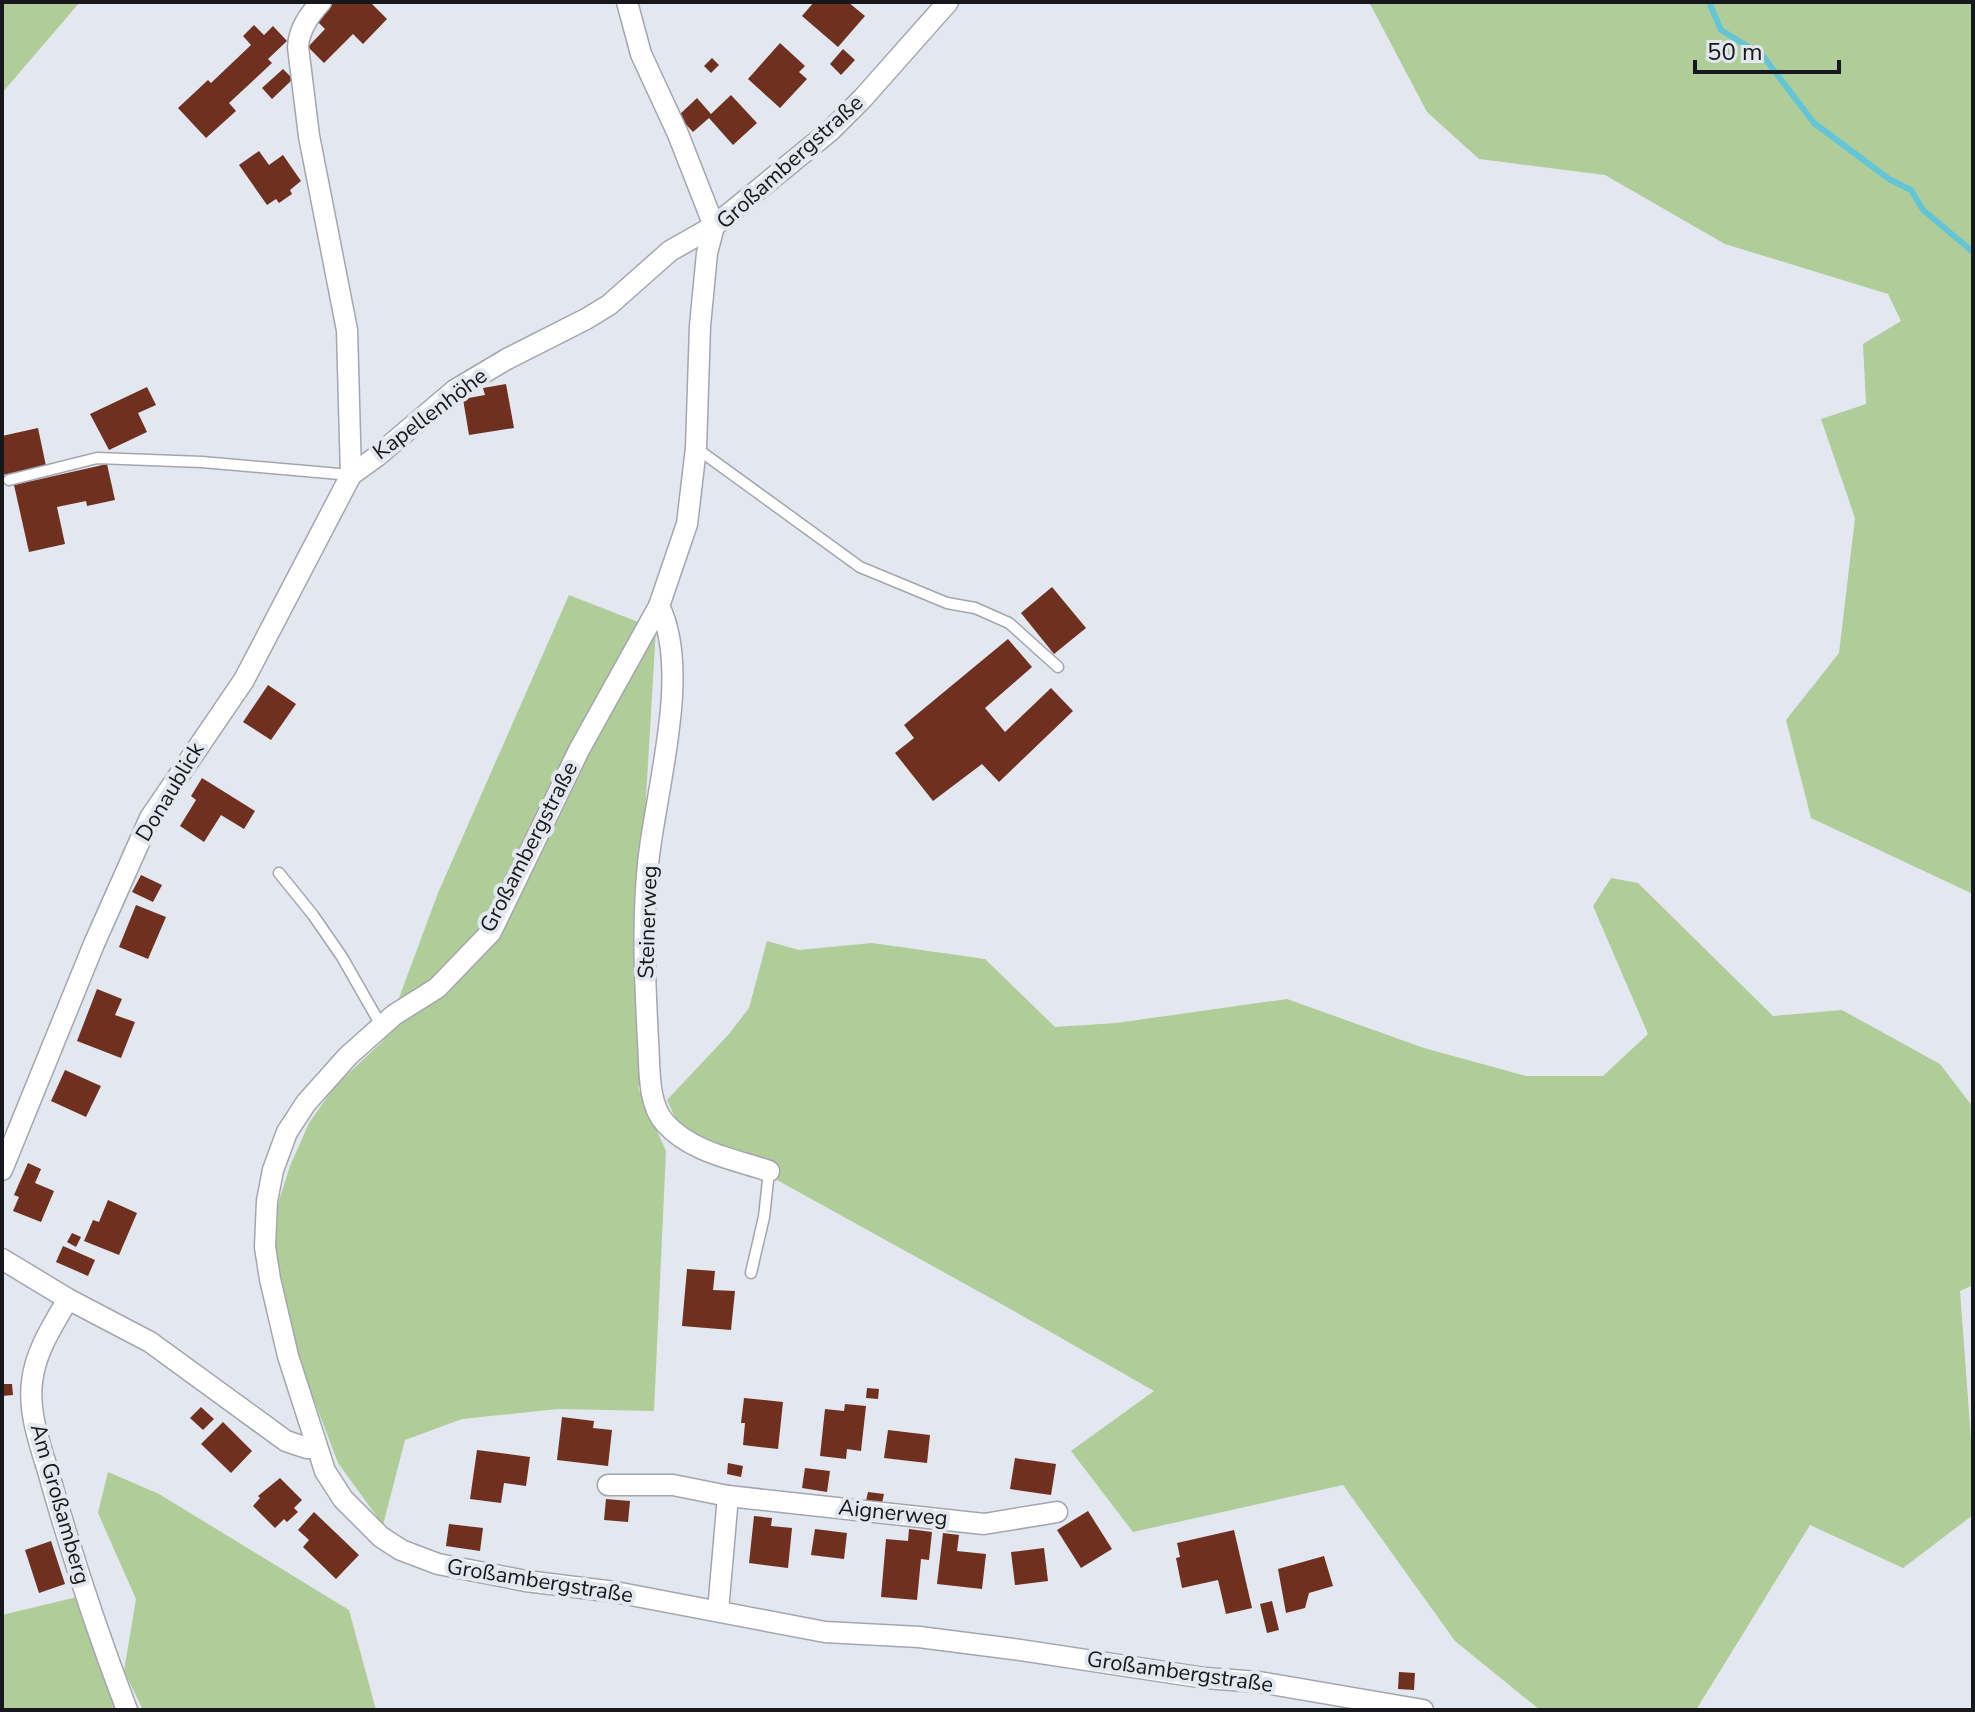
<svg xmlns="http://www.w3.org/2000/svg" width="1975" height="1712" font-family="'Nunito Sans',sans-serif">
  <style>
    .green { fill: #b0cd99 }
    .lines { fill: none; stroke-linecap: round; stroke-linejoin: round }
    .stream { stroke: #63c5d5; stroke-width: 6 }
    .building { fill: #6f3020 }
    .service-casing { stroke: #a3a6ae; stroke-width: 13 }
    .minor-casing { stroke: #a3a6ae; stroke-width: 23 }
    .service { stroke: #fff; stroke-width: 10 }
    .minor { stroke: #fff; stroke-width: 20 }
    .labels { text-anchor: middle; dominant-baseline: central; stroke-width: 8; stroke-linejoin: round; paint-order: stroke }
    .street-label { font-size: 22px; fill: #17181b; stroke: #e3e7ef }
  </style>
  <rect width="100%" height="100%" fill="#e3e7ef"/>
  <g class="green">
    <polygon points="2,2 80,2 2,93"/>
    <polygon points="1369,2 1973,2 1973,894 1811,818 1786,720 1839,653 1855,518 1821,419 1866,404 1863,344 1901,321 1888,294 1725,244 1605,175 1479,159 1427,112"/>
    <polygon points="569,595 656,629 636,965 636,1025 642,1078 638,1088 666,1151 654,1411 558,1409 462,1419 405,1440 383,1525 338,1463 303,1371 284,1301 275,1252 277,1207 290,1166 309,1123 335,1086 383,1041 438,893"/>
    <polygon points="1611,878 1638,883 1773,1016 1842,1010 1940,1064 1973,1107 1973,1285 1960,1291 1973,1466 1973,1515 1903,1568 1810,1525 1696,1710 1540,1710 1455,1641 1343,1485 1133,1532 1071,1451 1154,1391 1014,1311 679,1126 667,1100 729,1034 749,1008 767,941 799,950 872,943 985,959 1055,1027 1116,1023 1287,999 1424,1048 1526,1076 1603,1076 1648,1034 1593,906"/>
    <polygon points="108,1472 159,1494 349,1610 376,1710 143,1710 124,1671 136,1599 98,1513"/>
    <polygon points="77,1597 119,1710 2,1710 2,1615"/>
  </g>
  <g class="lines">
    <polyline class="stream" points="1709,2 1721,30 1763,56 1814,123 1889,179 1911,190 1923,210 1973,252"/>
  </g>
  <g class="building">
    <polygon points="328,2 370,2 387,19 363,44 353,34 324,63 308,47 325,29 313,17"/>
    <polygon points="814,2 848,2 865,16 838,47 802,16"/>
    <polygon points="254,25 264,35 273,26 287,41 268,59 272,63 229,103 236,111 206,138 178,108 208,80 211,83 251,45 243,36"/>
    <polygon points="780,43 805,66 799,72 807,79 780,108 748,79"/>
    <polygon points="843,49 855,60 841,75 830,64"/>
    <polygon points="712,58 719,65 711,73 704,66"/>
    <polygon points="283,69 293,79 272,99 262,88"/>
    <polygon points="731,95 757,123 733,145 709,118 693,132 678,116 697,98 711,114"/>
    <polygon points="259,151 269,165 283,155 301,181 290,190 292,194 279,203 276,199 267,205 239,165"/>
    <polygon points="506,384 514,428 469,435 463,399 485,395 483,388"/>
    <polygon points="147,387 156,405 138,413 147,432 109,450 90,414"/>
    <polygon points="38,428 46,466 2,475 2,436"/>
    <polygon points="107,464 115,500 87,506 86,501 57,507 65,544 29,552 14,485"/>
    <polygon points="1052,587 1086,628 1054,654 1021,613"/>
    <polygon points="1008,639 1032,667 985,708 1005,732 1051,688 1073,711 999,782 982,764 933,801 895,753 914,738 904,725"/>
    <polygon points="268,685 296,704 271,740 243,722"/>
    <polygon points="202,778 255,811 244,829 221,815 204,842 180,826 196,800 191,796"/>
    <polygon points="141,875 162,885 153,902 132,892"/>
    <polygon points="136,905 166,917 148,959 119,947"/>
    <polygon points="97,989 122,999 115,1015 135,1022 121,1058 77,1041"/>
    <polygon points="65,1070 101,1086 86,1117 51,1101"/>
    <polygon points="28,1163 41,1169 35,1183 54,1191 41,1222 13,1211 19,1197 14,1195"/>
    <polygon points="108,1200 137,1213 119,1255 84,1241 93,1220 99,1222"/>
    <polygon points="72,1233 81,1237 76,1247 67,1242"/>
    <polygon points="63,1246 95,1260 88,1276 56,1262"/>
    <polygon points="687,1269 715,1271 713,1290 735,1291 731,1330 682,1326"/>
    <polygon points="2,1384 12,1384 13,1395 2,1396"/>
    <polygon points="867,1388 879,1389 878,1399 866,1398"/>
    <polygon points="744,1398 783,1402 778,1449 743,1445 745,1423 741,1423"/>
    <polygon points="845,1404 866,1406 861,1451 847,1449 846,1459 820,1456 825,1409 844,1411"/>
    <polygon points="201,1407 214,1419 203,1430 190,1418"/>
    <polygon points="562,1417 594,1421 593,1428 612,1430 608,1466 557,1460"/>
    <polygon points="223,1422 252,1451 231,1473 201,1444"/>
    <polygon points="888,1430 930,1435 927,1463 884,1458"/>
    <polygon points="477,1450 530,1457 526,1486 504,1483 501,1503 470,1499"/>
    <polygon points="1015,1458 1056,1464 1051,1495 1010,1489"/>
    <polygon points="728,1463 743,1466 741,1477 727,1474"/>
    <polygon points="805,1468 830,1471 827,1492 802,1488"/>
    <polygon points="280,1478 302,1500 294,1508 298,1512 287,1522 284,1519 275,1528 253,1506 260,1498 258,1496"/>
    <polygon points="868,1492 884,1494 882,1503 866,1501"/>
    <polygon points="606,1499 630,1501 628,1522 604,1520"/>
    <polygon points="1088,1511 1112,1549 1081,1568 1057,1530"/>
    <polygon points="314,1512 359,1555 336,1579 303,1547 309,1540 298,1530"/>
    <polygon points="754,1516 772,1518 771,1526 792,1528 788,1568 749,1563"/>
    <polygon points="449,1524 483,1528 480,1551 446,1546"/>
    <polygon points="815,1529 847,1533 844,1559 811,1555"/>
    <polygon points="909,1529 932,1532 929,1560 921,1559 917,1600 881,1597 886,1539 908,1541"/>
    <polygon points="1234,1530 1252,1608 1226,1614 1218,1580 1182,1588 1176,1558 1180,1557 1177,1543"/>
    <polygon points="943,1533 959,1535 957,1551 986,1554 982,1589 937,1584"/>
    <polygon points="51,1541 65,1584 39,1593 25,1550"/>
    <polygon points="1044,1548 1048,1581 1015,1585 1011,1552"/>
    <polygon points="1324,1556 1333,1586 1309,1593 1305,1608 1286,1613 1278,1569"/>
    <polygon points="1272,1601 1279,1630 1267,1633 1260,1604"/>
    <polygon points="1399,1672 1415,1673 1414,1690 1398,1689"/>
  </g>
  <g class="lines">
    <g class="service-casing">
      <g id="service">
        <polyline points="696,448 860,567 947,603 975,608 1009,623 1058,667"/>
        <polyline points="9,480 97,458 202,462 351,475"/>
        <polyline points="279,873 313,915 342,957 382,1027"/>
        <polyline points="751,1273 764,1217 769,1171"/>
      </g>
    </g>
    <g class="minor-casing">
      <g id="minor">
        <path d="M321 2C309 15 299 29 298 47L309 136 347 330 351 475"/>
        <polyline points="627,2 641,54 678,134 714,226"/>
        <polyline points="948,2 863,98 830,131 714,226 707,253 700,326 696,448 687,524 659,606 579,750 491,932 437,988 394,1015 348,1056 306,1103 287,1132 273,1170 267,1201 265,1247 270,1279 288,1356 325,1471 343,1499 381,1537 401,1550 438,1564 526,1581 615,1592 825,1632 919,1637 1013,1649 1205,1678 1259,1682 1423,1710"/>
        <path d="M659 606C692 672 655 792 648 864 642 923 645 982 648 1041 650 1067 647 1103 665 1123 691 1152 733 1159 769 1171"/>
        <polyline points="2,1170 94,944 150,818 244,680 351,475 376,457 455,390 507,359 586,319 609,305 670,251 714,226"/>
        <polyline points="2,1259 68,1299 150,1342 286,1441 307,1448 317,1448"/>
        <path d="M68 1299C53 1325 35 1352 32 1382 28 1414 41 1447 50 1478 72 1556 98 1634 127 1710"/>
        <polyline points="608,1485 673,1485 728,1496 984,1524 1057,1512"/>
        <polyline points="718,1611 728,1496"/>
      </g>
    </g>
    <use href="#service" class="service"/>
    <use href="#minor" class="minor"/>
  </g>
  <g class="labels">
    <g class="street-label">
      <text transform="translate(790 162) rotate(-42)">Großambergstraße</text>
      <text transform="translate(430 414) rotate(-37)">Kapellenhöhe</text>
      <text transform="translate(170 792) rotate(-59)">Donaublick</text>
      <text transform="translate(529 847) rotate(-63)">Großambergstraße</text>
      <text transform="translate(648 922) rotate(-88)">Steinerweg</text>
      <text transform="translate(60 1504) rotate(74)">Am Großamberg</text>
      <text transform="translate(893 1513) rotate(6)">Aignerweg</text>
      <text transform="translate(540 1581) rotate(9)">Großambergstraße</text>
      <text transform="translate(1180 1672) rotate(8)">Großambergstraße</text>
    </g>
  </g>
  <rect width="1975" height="1712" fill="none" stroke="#17181b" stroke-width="8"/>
  <path d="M1695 60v12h144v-12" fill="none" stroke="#17181b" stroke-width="4"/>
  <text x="1707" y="60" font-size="24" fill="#17181b" stroke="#e3e7ef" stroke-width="6" paint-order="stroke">50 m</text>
</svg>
